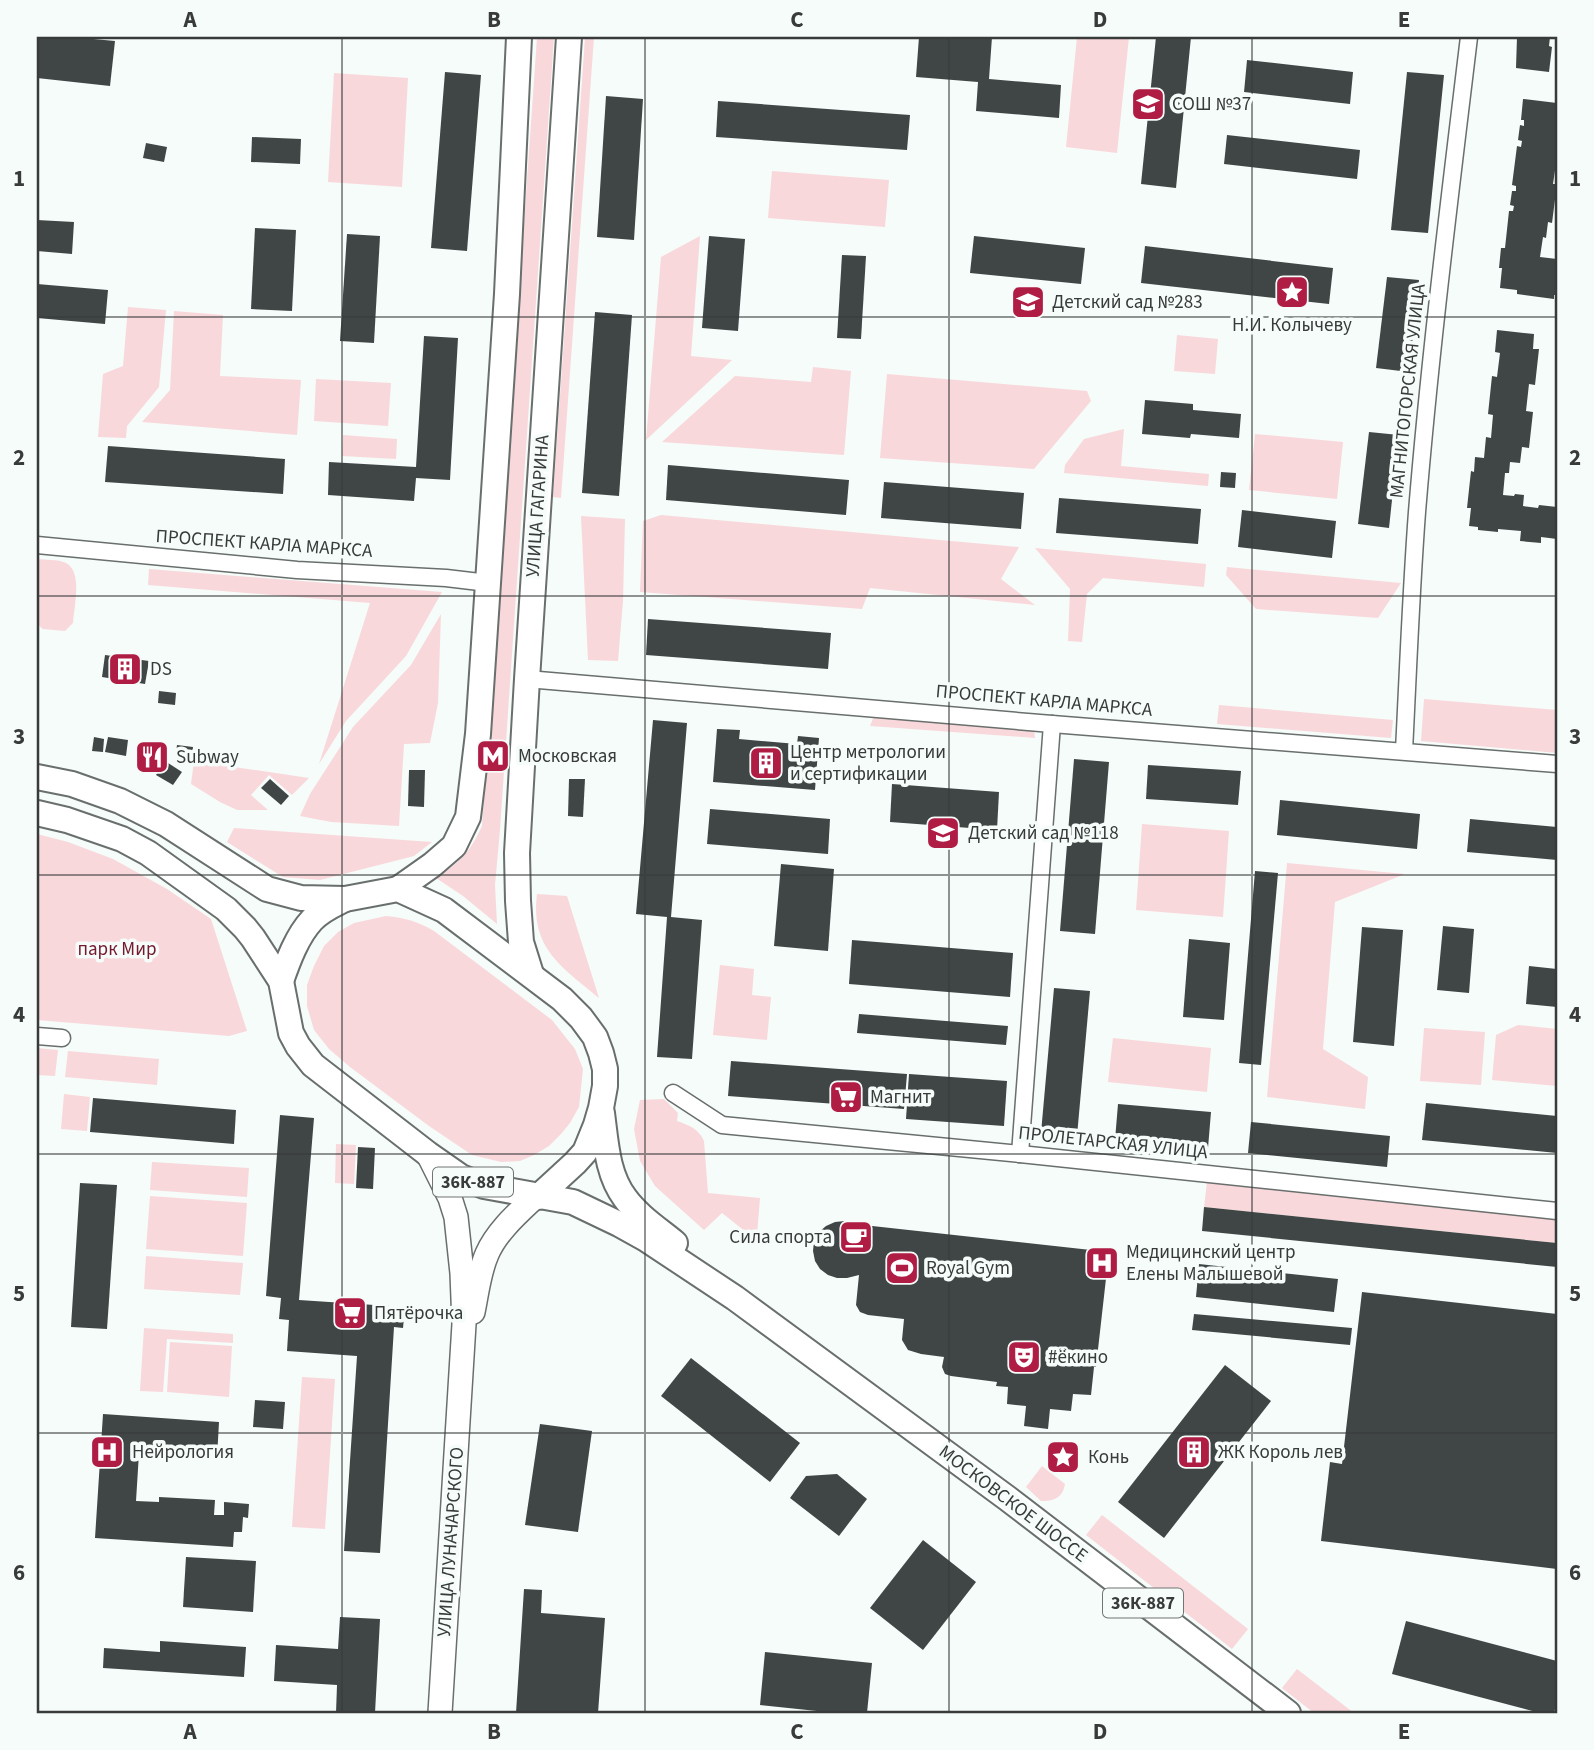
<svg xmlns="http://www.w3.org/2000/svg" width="1594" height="1750" font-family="'Source Sans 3',sans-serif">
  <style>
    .green { fill: #f9d8db }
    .building { fill: #404645 }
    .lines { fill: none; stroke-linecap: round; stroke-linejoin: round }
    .minor-casing { stroke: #696f6d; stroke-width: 19 }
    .secondary-casing { stroke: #696f6d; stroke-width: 26 }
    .primary-casing { stroke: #696f6d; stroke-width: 28 }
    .minor { stroke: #fff; stroke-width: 16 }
    .secondary { stroke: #fff; stroke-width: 23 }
    .primary { stroke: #fff; stroke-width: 24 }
    .grid { fill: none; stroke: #383b3a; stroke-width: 2; stroke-opacity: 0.55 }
    .labels { text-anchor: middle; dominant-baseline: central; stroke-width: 7; stroke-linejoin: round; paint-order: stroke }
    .shield { fill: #f5fcfa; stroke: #717574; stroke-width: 2 }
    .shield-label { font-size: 18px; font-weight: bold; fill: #383b3a }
    .poi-label { font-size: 19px; fill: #383b3a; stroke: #f5fcfa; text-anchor: start }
    .street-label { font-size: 19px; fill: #383b3a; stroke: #f5fcfa }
    .park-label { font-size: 19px; fill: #74192e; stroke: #f5fcfa }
    .neatline { fill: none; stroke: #383b3a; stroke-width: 2.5 }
    .grid-label { font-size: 23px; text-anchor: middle; font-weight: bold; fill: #383b3a }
  </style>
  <rect width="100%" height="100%" fill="#f5fcfa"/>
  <g class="green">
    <path d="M537 37H554L500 830 495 885 497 924 463 896 436 878C461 861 469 854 482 826Z"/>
    <polygon points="585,37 594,37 561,498 553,497"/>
    <polygon points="1077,37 1129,37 1117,153 1066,147"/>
    <polygon points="334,73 408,78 402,187 328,182"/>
    <polygon points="772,171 889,180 885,227 768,218"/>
    <polygon points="700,236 691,356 732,360 646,440 661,257"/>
    <polygon points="128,307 166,310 159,387 127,426 126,438 98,437 103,374 123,366"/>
    <polygon points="174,311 223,315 220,376 301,380 297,435 142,422 170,390"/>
    <polygon points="1177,335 1218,339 1215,374 1174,371"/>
    <polygon points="813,367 851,371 844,455 662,442 735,376 811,382"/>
    <polygon points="887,374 1087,391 1091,401 1034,469 880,458"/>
    <polygon points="316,379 391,383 388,426 314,421"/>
    <polygon points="1124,429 1121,466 1209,474 1208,486 1064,473 1065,465 1084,439"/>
    <polygon points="1255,434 1343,442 1337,499 1249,490"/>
    <polygon points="343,435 397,439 396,459 342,456"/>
    <polygon points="661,515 1019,547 1001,579 1035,605 870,588 862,609 640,592 643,521"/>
    <polygon points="581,516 625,519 623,601 618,661 588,660"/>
    <polygon points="1035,548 1206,564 1204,587 1103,578 1087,594 1082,642 1068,641 1070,589"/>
    <path d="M37 559C45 560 58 559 66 563 83 572 74 607 73 623L65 631 43 629 37 624Z"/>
    <polygon points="1227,567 1401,583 1378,618 1256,609 1226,575"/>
    <polygon points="149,569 442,592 406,656 346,721 319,764 370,603 148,585"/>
    <polygon points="441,614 438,703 430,743 404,744 399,826 331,822 300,816 310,794 353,727 411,665"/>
    <polygon points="1424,699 1557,710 1557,753 1421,741"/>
    <polygon points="1219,705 1393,720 1391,738 1217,724"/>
    <polygon points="874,716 1034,729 1035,738 870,726"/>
    <polygon points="194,761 309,778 292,795 269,775 251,795 268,810 237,810 220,802 191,784"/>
    <polygon points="1142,824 1229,831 1223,917 1136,910"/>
    <polygon points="234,828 432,842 414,856 320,880 283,877 227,842"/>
    <polygon points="37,834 68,842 113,859 167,889 211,919 247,1031 229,1036 37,1020"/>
    <polygon points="1287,863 1405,874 1335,902 1323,1049 1368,1077 1365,1109 1267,1097"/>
    <path d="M537 894 567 896 599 998C562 967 530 948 537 894Z"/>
    <path d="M386 916C405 918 417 921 434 931L552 1020 575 1049 583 1069 579 1107 570 1123 561 1134 549 1146 534 1155 520 1161 501 1162 472 1155 429 1126 350 1067 329 1049 314 1030 307 1006V985L314 966 324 946 338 932 354 923Z"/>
    <polygon points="720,965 754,969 752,995 771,997 767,1040 713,1035"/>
    <polygon points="1518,1025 1557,1029 1557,1086 1492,1080 1496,1035"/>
    <polygon points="1424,1028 1485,1032 1481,1085 1420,1081"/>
    <polygon points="1113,1038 1211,1048 1207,1092 1108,1082"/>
    <polygon points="37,1048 58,1050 55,1076 37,1075"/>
    <polygon points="68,1051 159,1059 157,1085 65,1077"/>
    <polygon points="64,1094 90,1097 87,1131 61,1129"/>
    <path d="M664 1099 678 1113 677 1121C689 1125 699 1129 704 1141L708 1193 760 1198 757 1235 751 1236 722 1213 704 1230 655 1186 640 1161 634 1129 640 1100Z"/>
    <polygon points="336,1144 356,1145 354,1184 335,1183"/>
    <polygon points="152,1162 249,1168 247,1197 150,1190"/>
    <polygon points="1207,1182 1557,1217 1557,1243 1204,1207"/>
    <polygon points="150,1196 247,1203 243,1256 146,1249"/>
    <polygon points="146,1256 243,1263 240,1295 144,1289"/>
    <polygon points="144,1328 233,1334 233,1343 167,1339 163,1392 140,1391"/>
    <polygon points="170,1342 232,1346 229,1397 167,1392"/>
    <polygon points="302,1377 335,1379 325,1529 292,1527"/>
    <path d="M1042 1466 1065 1484C1063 1497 1054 1502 1041 1501L1026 1487Z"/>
    <polygon points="1102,1515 1248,1629 1232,1649 1086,1535"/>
    <polygon points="1297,1669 1354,1713 1314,1713 1282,1688"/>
  </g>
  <g class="building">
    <polygon points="37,37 72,37 115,41 110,86 37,78"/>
    <polygon points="919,37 992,37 989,79 1061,85 1059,118 976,111 978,82 916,77"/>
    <polygon points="1156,37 1191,37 1176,188 1141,184"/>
    <polygon points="1517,37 1550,37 1549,46 1552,47 1549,72 1516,68"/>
    <polygon points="1247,60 1353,72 1350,104 1244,92"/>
    <polygon points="445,72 481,75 467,251 431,248"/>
    <polygon points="1407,72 1444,75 1428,233 1391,230"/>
    <polygon points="606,96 643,99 634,240 597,237"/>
    <polygon points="1523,99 1557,103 1557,157 1553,184 1557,184 1552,223 1548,222 1546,238 1543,237 1540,257 1557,259 1557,295 1554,295 1554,299 1517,294 1517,290 1500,288 1502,268 1499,268 1501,248 1505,248 1509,211 1513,211 1514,206 1510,205 1512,191 1516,191 1516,186 1512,185 1517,146 1521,147 1522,141 1518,140 1520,125 1524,126 1524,120 1521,120"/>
    <polygon points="718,101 910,115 907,150 716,137"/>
    <polygon points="1227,135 1360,150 1357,179 1224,164"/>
    <polygon points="252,137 301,139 300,164 251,162"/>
    <polygon points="146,143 167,147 164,162 143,158"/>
    <polygon points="37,220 74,222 72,254 37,251"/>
    <polygon points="255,228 296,230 292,311 251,309"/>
    <polygon points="347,234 380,236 374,343 340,341"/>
    <polygon points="709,236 745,239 738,331 702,328"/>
    <polygon points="974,236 1085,248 1081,284 970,273"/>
    <polygon points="1145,246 1333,268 1329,304 1141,283"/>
    <polygon points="842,255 866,256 861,339 837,338"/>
    <polygon points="1387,277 1419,280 1409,372 1376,368"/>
    <polygon points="37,284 108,290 105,324 37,318"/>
    <polygon points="595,312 632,315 619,496 582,493"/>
    <polygon points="1497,330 1534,334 1533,349 1539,349 1535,385 1529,384 1526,411 1533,412 1529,448 1522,447 1520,463 1510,462 1509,473 1505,473 1503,495 1514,496 1515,494 1524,495 1523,506 1538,508 1539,505 1557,507 1557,539 1541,537 1541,543 1520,541 1521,531 1498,529 1498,532 1478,530 1478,527 1469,526 1471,508 1467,508 1471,471 1474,472 1475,457 1484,458 1486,437 1491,438 1493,415 1488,414 1492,376 1497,377 1500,353 1495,352"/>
    <polygon points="424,336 458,338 450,480 416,478 414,501 328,495 329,462 416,467"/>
    <polygon points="1145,400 1193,404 1193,410 1241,414 1239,438 1191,434 1190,438 1142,434"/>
    <polygon points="1369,432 1399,435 1389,528 1358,524"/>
    <polygon points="108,446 285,459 283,494 105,482"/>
    <polygon points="668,465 849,480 846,515 666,500"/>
    <polygon points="1221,472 1236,473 1235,488 1220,487"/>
    <polygon points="884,482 1024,493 1021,529 881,518"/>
    <polygon points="1059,498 1201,509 1198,544 1056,533"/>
    <polygon points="1242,510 1336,521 1332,558 1238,547"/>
    <polygon points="648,619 831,633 828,669 646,655"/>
    <polygon points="105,655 149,661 145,684 102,677"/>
    <polygon points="159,691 176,693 175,705 158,703"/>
    <polygon points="653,720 687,723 671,917 702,920 692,1059 657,1057 667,917 636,914"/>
    <polygon points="717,729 740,730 739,739 797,744 798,736 819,738 815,790 713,782"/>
    <polygon points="94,737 104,739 103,752 92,751"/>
    <polygon points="108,737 128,740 126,756 105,752"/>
    <polygon points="177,745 193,747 192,757 176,754"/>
    <polygon points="1074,759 1109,762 1095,934 1060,931"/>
    <polygon points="165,761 182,772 173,785 156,775"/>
    <polygon points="1148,765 1241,771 1238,805 1146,799"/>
    <polygon points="409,770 425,770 424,807 408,806"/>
    <polygon points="270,779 289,796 281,805 261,788"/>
    <polygon points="569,779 585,779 583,817 568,816"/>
    <polygon points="892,784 999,792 997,830 890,822"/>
    <polygon points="1280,800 1420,814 1417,849 1277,835"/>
    <polygon points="710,809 830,819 828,854 707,844"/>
    <polygon points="1470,819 1557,827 1557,860 1467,852"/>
    <polygon points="781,864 834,869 828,951 774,946"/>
    <polygon points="1255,871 1278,873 1261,1065 1239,1063"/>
    <polygon points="1443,926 1474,929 1469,993 1437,990"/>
    <polygon points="1362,927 1403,930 1394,1046 1353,1042"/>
    <polygon points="1189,939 1230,943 1224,1020 1183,1017"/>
    <polygon points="852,940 1013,953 1010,997 849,984"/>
    <polygon points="1529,966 1557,969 1557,1007 1526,1004"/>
    <polygon points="1054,988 1090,991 1077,1136 1041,1133"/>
    <polygon points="859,1014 1008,1026 1006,1045 857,1033"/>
    <polygon points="731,1061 907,1074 904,1109 728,1096"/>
    <polygon points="909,1074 1007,1081 1004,1126 906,1119"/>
    <polygon points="93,1098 236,1110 234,1144 90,1132"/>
    <polygon points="1426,1103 1557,1116 1557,1153 1422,1140"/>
    <polygon points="1118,1104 1211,1112 1208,1148 1115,1140"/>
    <polygon points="280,1115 314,1118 299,1300 405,1307 403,1328 394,1327 380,1553 344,1551 357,1356 287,1351 289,1320 279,1319 281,1298 266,1296"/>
    <polygon points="1251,1122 1390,1136 1387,1167 1248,1153"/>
    <polygon points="358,1147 375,1148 373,1189 356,1188"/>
    <polygon points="80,1183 117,1185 107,1329 71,1327"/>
    <polygon points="1204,1207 1557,1243 1557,1267 1202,1231"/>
    <polygon points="845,1221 854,1224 1109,1252 1096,1367 1094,1367 1091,1395 1073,1394 1071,1411 1050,1409 1048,1429 1024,1426 1026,1406 1007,1404 1008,1387 996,1386 997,1382 951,1376 945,1374 942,1367 944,1357 921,1354 908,1350 902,1340 904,1319 868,1315 860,1312 856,1305 859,1275 847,1278 837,1278 828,1275 820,1269 815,1261 813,1251 814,1241 819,1232 826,1226 835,1222"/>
    <polygon points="1199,1264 1338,1279 1334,1312 1196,1297"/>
    <polygon points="1362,1292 1557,1314 1557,1569 1321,1541 1330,1462 1342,1464"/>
    <polygon points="1194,1314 1352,1328 1350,1345 1192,1330"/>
    <polygon points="691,1358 800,1443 770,1482 661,1396"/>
    <polygon points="1225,1365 1271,1401 1164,1538 1118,1502"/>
    <polygon points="255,1400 285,1402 283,1429 253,1427"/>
    <polygon points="103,1414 219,1422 217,1458 139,1453 136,1501 159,1502 159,1497 215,1500 214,1515 224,1515 224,1502 249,1504 248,1518 243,1517 242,1532 234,1532 233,1547 95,1538"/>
    <polygon points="540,1424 592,1431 578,1532 525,1525"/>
    <polygon points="837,1474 867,1499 839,1536 790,1498 806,1476"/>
    <polygon points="923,1540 976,1582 923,1650 870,1608"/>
    <polygon points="186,1557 256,1561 253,1612 183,1607"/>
    <polygon points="524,1589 542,1590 541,1613 605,1618 598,1713 516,1713"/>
    <polygon points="340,1617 380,1619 375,1713 336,1713 337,1685 274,1681 276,1645 338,1649"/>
    <polygon points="1406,1621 1557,1661 1557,1702 1554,1713 1540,1713 1392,1674"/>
    <polygon points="160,1641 246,1647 244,1677 103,1668 104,1648 160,1652"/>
    <polygon points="765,1652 872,1663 867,1713 836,1713 760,1705"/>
  </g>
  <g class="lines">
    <g class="minor-casing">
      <g id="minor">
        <polyline points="37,545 297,570 446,578 488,583"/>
        <polyline points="527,679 1052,724 1557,764"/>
        <path d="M1404 751C1408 672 1411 592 1417 512 1430 353 1450 195 1469 37"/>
        <polyline points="37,1036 62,1038"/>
        <polyline points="673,1093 722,1125 1020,1154 1557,1211"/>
        <polyline points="1020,1154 1052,724"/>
      </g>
    </g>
    <g class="secondary-casing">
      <g id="secondary">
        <polyline points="428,1154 450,1198 456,1217 462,1273 464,1324 440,1713"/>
        <path d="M473 1312C477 1293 479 1272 487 1254 497 1231 518 1213 536 1196"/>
      </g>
    </g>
    <g class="primary-casing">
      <g id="primary">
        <polyline points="37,777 72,784 120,801 166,824 267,889 301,898 345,899 398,889 444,910 562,999 581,1018 595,1037 601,1053 605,1069 605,1086 601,1108 596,1125 585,1152 575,1163 538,1197 536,1196"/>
        <polyline points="37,813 67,820 122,839 148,853 226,909 245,928 253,938 281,981 291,1033 298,1046 313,1065 428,1154 461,1177 484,1186 573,1202 619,1224 646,1239 735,1298 1007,1498 1288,1713"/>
        <polyline points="398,889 432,865 454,846 468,817 478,734 488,583 507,294 519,37"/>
        <polyline points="531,974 521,942 518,901 517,853 527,679 569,37"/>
        <path d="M281 981C288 961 297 936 312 920 321 910 333 905 345 899"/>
        <path d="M602 1113C606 1143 607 1174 625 1198 638 1216 658 1229 675 1243"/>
      </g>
    </g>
    <use href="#minor" class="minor"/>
    <use href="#secondary" class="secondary"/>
    <use href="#primary" class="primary"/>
  </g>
  <path class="grid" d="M342 37V1713M645 37V1713M949 37V1713M1252 37V1713M37 317H1557M37 596H1557M37 875H1557M37 1154H1557M37 1433H1557"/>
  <defs>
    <g id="school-square" transform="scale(1.75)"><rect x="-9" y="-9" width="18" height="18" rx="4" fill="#af1c44" stroke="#f5fcfa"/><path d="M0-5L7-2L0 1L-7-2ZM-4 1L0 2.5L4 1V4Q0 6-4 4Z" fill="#fff"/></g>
    <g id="sight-square" transform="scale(1.75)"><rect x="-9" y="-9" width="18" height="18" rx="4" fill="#af1c44" stroke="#f5fcfa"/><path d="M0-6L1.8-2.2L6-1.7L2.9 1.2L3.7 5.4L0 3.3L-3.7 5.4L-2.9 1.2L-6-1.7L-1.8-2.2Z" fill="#fff"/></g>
    <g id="building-square" transform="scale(1.75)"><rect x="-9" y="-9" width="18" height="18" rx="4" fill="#af1c44" stroke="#f5fcfa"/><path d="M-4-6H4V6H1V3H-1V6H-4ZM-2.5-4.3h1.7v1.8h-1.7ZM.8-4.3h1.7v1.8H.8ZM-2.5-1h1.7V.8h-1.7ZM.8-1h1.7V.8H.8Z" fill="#fff"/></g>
    <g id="metro-square" transform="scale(1.75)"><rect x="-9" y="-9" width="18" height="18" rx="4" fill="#af1c44" stroke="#f5fcfa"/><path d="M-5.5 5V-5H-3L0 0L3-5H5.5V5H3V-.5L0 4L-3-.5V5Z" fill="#fff"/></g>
    <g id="restaurant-square" transform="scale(1.75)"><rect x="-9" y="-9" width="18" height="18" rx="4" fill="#af1c44" stroke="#f5fcfa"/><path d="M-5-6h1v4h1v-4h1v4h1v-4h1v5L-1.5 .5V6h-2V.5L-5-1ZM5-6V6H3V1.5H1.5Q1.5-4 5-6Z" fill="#fff"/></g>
    <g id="supermarket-square" transform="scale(1.75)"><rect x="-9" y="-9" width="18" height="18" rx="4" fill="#af1c44" stroke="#f5fcfa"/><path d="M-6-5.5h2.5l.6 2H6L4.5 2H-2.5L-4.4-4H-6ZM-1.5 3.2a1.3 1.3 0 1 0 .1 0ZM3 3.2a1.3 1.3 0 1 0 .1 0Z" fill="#fff"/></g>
    <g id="cafe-square" transform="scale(1.75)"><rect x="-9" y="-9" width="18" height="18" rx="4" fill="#af1c44" stroke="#f5fcfa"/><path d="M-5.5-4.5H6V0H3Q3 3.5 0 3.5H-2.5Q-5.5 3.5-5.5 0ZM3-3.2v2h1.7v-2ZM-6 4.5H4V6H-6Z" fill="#fff"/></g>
    <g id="hospital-square" transform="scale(1.75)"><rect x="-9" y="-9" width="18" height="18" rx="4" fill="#af1c44" stroke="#f5fcfa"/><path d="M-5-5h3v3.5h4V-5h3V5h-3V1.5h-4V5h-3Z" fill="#fff"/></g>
    <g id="stadium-square" transform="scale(1.75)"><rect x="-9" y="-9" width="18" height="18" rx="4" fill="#af1c44" stroke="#f5fcfa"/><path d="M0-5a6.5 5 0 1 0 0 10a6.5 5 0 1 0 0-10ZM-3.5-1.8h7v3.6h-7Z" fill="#fff"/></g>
    <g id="theatre-square" transform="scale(1.75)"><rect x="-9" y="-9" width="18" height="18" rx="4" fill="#af1c44" stroke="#f5fcfa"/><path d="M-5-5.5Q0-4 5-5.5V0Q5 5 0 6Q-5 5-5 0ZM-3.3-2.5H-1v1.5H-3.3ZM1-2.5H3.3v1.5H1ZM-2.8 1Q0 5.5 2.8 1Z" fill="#fff"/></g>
  </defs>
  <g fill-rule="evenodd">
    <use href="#school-square" x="1148" y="104"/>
    <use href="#sight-square" x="1292" y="292"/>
    <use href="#school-square" x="1028" y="302"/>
    <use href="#building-square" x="125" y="669"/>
    <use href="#metro-square" x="493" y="756"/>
    <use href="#restaurant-square" x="152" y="757"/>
    <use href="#building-square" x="766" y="763"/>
    <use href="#school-square" x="943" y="833"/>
    <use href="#supermarket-square" x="846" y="1097"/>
    <use href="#cafe-square" x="856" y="1237"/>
    <use href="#hospital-square" x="1102" y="1263"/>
    <use href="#stadium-square" x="902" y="1268"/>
    <use href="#supermarket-square" x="350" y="1313"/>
    <use href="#theatre-square" x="1024" y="1357"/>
    <use href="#hospital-square" x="107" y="1452"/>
    <use href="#building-square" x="1194" y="1452"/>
    <use href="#sight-square" x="1063" y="1457"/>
  </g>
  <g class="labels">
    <g class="shield">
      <rect x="433" y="1167.5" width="80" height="29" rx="5"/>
      <rect x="1103" y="1588.5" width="80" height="29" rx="5"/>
    </g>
    <g class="shield-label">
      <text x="473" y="1182">36К-887</text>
      <text x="1143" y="1603">36К-887</text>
    </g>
    <g class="poi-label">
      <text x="1172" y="104">СОШ №37</text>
      <text x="1052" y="302">Детский сад №283</text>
      <text x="1292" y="325" text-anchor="middle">Н.И. Колычеву</text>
      <text x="150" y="669">DS</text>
      <text x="790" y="752">Центр метрологии<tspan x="790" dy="22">и сертификации</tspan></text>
      <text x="518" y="756">Московская</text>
      <text x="176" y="757">Subway</text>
      <text x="968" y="833">Детский сад №118</text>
      <text x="870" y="1097">Магнит</text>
      <text x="832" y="1237" text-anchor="end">Сила спорта</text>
      <text x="1126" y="1252">Медицинский центр<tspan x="1126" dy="22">Елены Малышевой</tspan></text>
      <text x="926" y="1268">Royal Gym</text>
      <text x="374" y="1313">Пятёрочка</text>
      <text x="1048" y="1357">#ёкино</text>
      <text x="132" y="1452">Нейрология</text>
      <text x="1218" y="1452">ЖК Король лев</text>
      <text x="1088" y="1457">Конь</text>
    </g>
    <g class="street-label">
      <text transform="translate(1408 391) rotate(-84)">МАГНИТОГОРСКАЯ УЛИЦА</text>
      <text transform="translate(538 506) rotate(-86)">УЛИЦА ГАГАРИНА</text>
      <text transform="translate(264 544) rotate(4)">ПРОСПЕКТ КАРЛА МАРКСА</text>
      <text transform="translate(1044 701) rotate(5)">ПРОСПЕКТ КАРЛА МАРКСА</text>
      <text transform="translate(1113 1143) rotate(6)">ПРОЛЕТАРСКАЯ УЛИЦА</text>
      <text transform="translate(1013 1504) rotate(37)">МОСКОВСКОЕ ШОССЕ</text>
      <text transform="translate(451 1542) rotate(-86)">УЛИЦА ЛУНАЧАРСКОГО</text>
    </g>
    <g class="park-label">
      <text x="117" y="949">парк Мир</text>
    </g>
  </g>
  <rect width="1594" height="1750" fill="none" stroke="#f5fcfa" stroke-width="77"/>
  <rect x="38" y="38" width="1518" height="1674" class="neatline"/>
  <g class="grid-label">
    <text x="190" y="27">A</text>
    <text x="494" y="27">B</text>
    <text x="797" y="27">C</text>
    <text x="1100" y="27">D</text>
    <text x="1404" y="27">E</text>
    <text x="19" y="186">1</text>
    <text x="1575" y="186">1</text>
    <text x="19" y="465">2</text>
    <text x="1575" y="465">2</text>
    <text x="19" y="744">3</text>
    <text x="1575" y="744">3</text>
    <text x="19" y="1022">4</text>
    <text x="1575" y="1022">4</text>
    <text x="19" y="1301">5</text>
    <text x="1575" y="1301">5</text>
    <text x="19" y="1580">6</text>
    <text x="1575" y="1580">6</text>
    <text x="190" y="1739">A</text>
    <text x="494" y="1739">B</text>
    <text x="797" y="1739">C</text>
    <text x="1100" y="1739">D</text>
    <text x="1404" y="1739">E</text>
  </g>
</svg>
